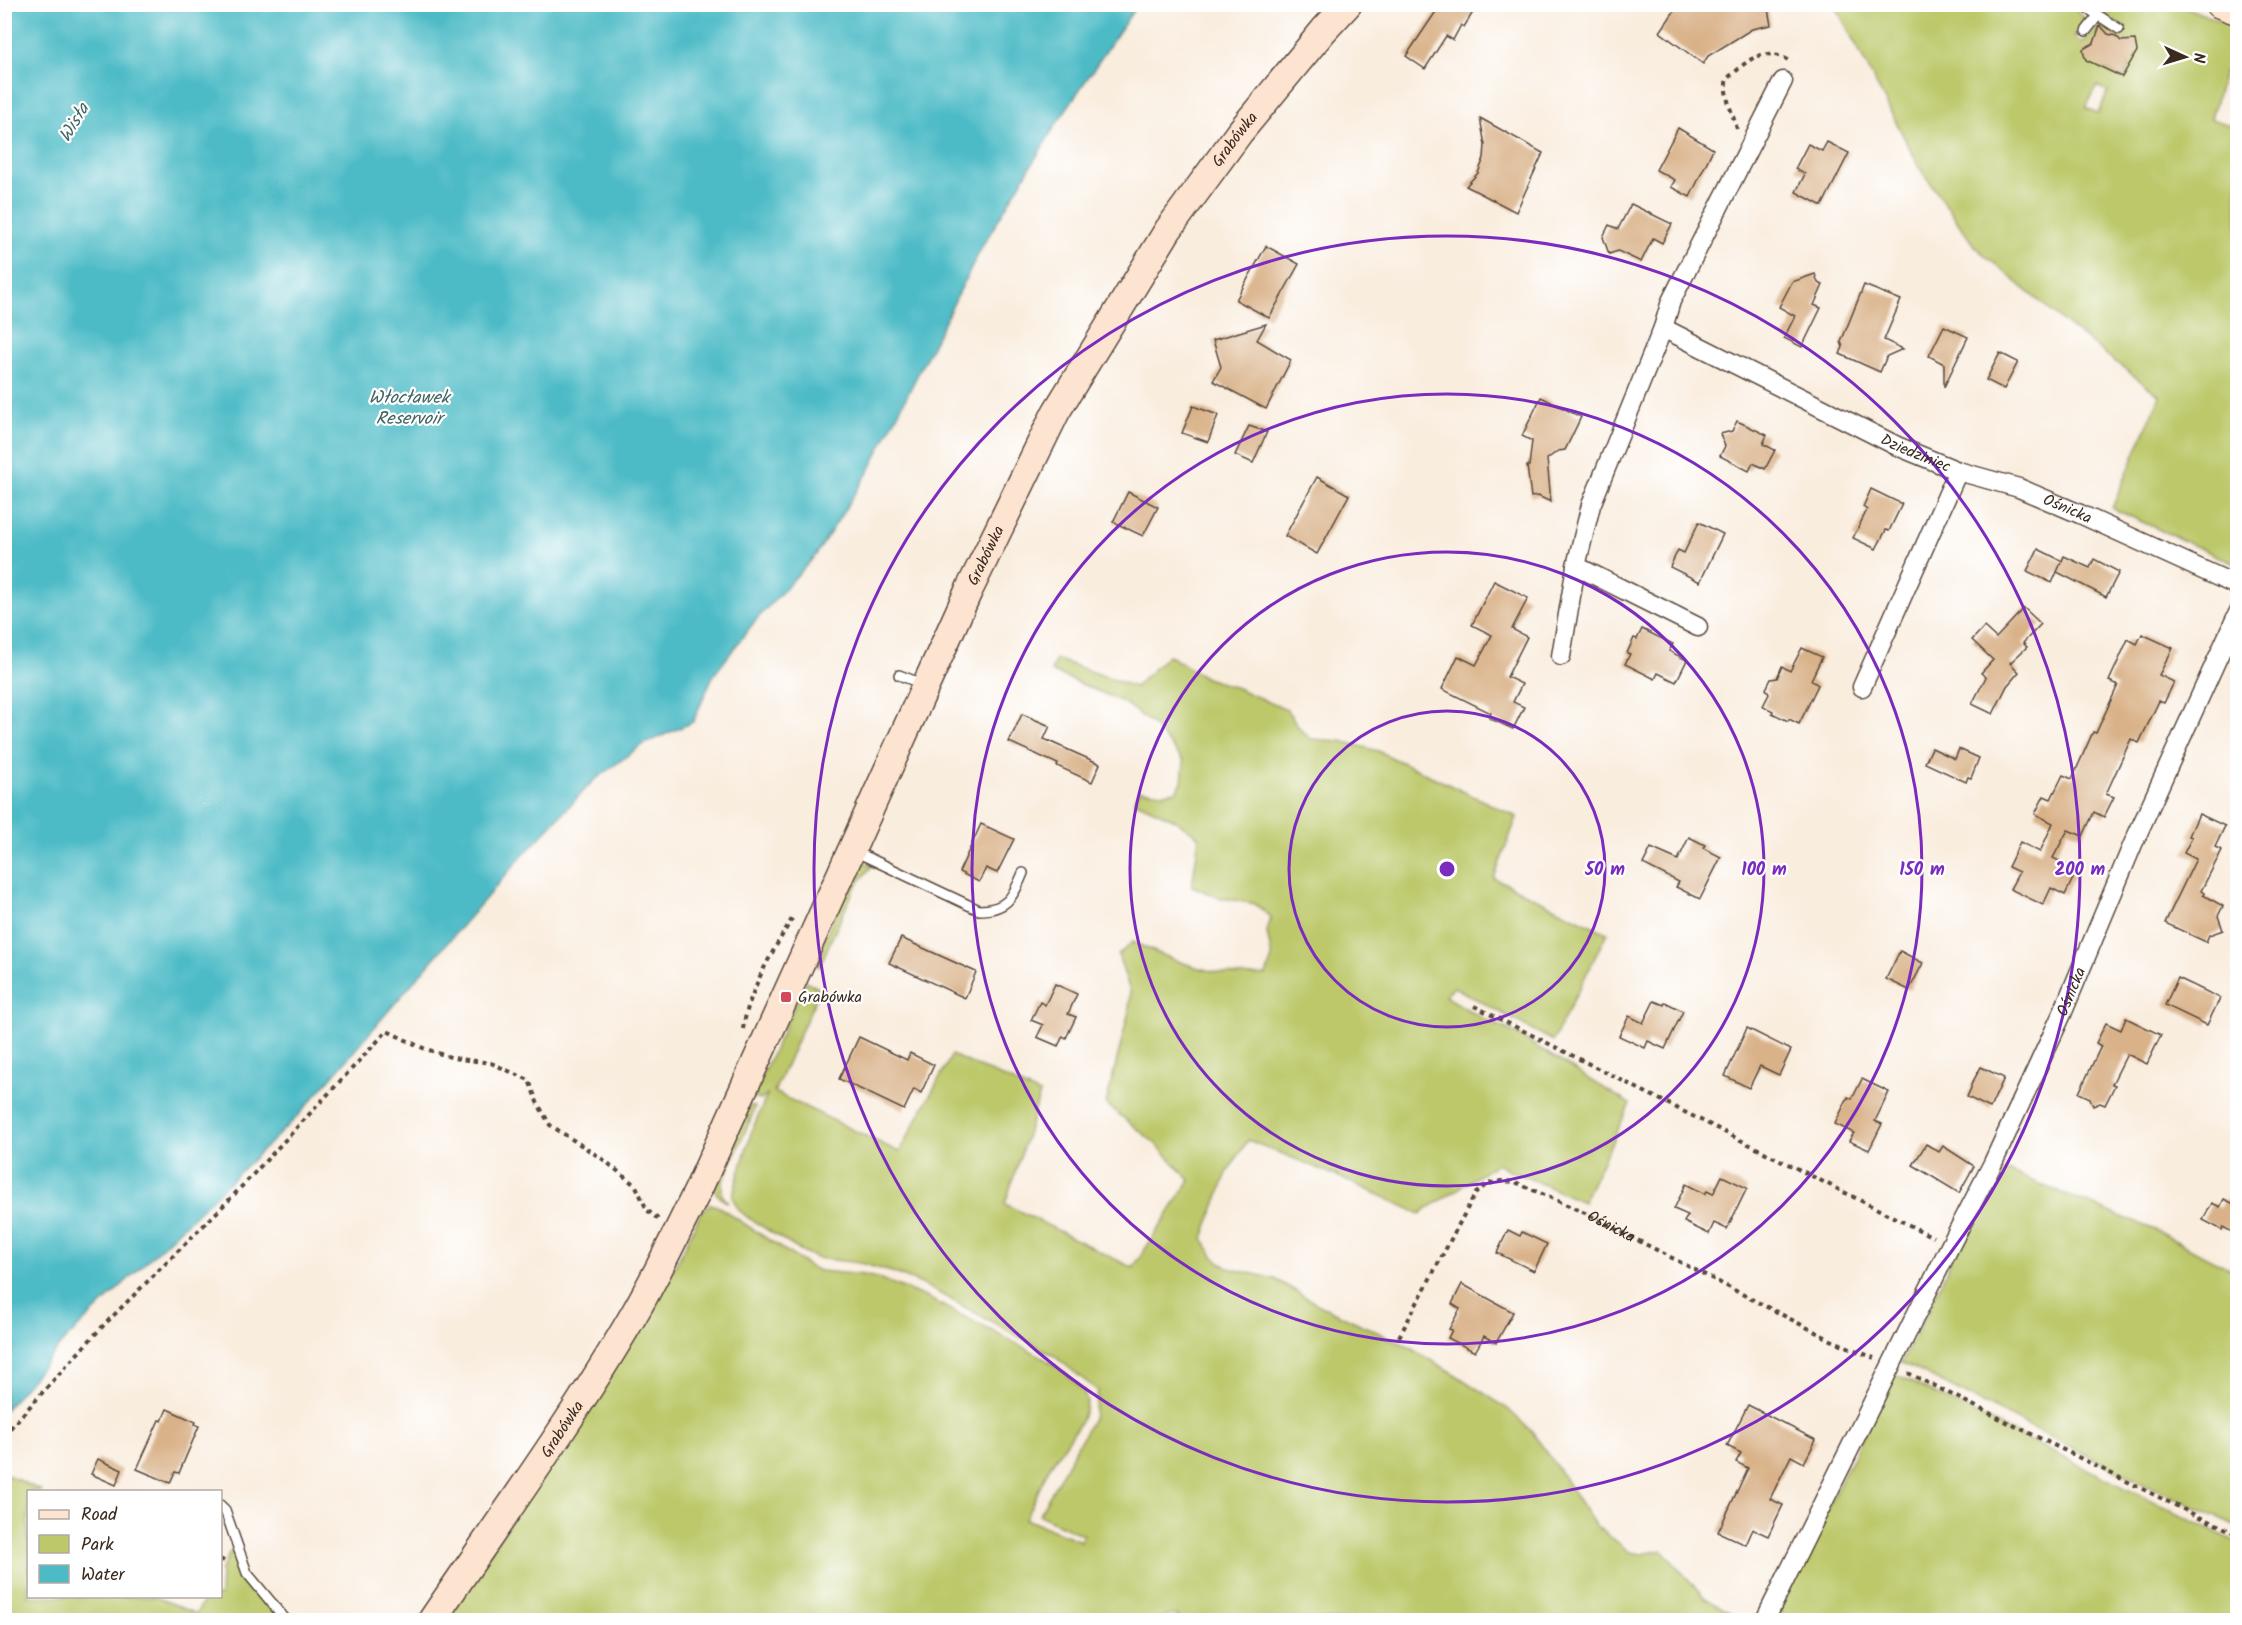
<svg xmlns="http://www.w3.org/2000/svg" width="2242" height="1625" font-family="Kalam,sans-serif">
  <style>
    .green { fill: #bcc869; stroke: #7c7944; stroke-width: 1.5; fill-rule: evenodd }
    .water { fill: #4dbbc6; stroke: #447272; stroke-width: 1.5 }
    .building { fill: #d9b289 }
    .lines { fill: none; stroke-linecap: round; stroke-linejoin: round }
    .lane-casing { stroke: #58473b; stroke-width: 12 }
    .street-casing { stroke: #58473b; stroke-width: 21 }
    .secondary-casing { stroke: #58473b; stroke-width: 30 }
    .path { stroke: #58473b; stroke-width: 4; stroke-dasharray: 4.5 4.5; stroke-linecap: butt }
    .lane { stroke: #fff; stroke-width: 9 }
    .street { stroke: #fff; stroke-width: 18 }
    .secondary { stroke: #fde4d1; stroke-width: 27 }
    .ring { fill: none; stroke: #7b2cbf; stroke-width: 3 }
    .poi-dot { fill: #d1495b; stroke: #fff; stroke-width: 2 }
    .labels { text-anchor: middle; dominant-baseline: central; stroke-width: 4.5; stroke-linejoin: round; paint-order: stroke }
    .street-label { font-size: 16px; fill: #3b2a1e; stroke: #fff }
    .poi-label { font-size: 16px; fill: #3b2a1e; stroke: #fff; text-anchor: start }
    .water-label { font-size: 18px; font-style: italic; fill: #426461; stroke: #fff }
    .centre { fill: #7b2cbf; stroke: #fff; stroke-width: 3 }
    .ring-label { font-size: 18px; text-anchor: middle; font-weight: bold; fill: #7b2cbf; stroke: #fff; stroke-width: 4.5; stroke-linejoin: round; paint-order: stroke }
  </style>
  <rect width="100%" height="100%" fill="#fff"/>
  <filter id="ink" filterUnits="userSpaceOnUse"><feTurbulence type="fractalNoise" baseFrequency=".0167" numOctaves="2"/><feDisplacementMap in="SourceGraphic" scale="12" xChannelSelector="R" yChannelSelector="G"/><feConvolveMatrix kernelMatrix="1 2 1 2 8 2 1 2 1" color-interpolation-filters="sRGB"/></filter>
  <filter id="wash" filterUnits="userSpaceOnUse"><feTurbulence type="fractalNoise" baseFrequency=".008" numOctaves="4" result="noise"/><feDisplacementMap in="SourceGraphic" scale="24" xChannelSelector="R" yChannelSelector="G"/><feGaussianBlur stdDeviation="1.35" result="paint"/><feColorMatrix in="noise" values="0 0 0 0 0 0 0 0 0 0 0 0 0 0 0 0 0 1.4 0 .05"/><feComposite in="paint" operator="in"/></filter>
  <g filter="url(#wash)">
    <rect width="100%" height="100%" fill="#f9edde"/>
    <g class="green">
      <path d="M1971 4 2071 5 2083 16V25L2074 37 2082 43 2098 27 2107 28 2120 37 2126 29 2091 5H2179L2237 27V75L2224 72 2211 119 2237 127V565L2112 508 2160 396 2070 327 1975 247 1920 168 1835 5ZM2109 56 2129 66 2123 78 2103 68ZM2097 86 2108 92 2098 113 2086 108Z"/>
      <path d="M1168 655 1206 678 1237 688 1287 710 1300 729 1311 739 1341 741 1378 751 1517 817 1494 878 1609 934 1607 933 1553 1041 1454 987 1445 996 1482 1018 1513 1032 1630 1104 1583 1202 1496 1164 1420 1214 1337 1176 1248 1140 1227 1173 1203 1238 1213 1256 1228 1268 1275 1279 1317 1304 1405 1345 1456 1375 1508 1409 1531 1431 1551 1458 1595 1525 1630 1552 1642 1554 1662 1550 1705 1598 1743 1620H1173L1178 1617 1176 1615 1162 1617 1159 1620H446L664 1287 682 1253 701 1212 711 1204 719 1207 810 1267 820 1271 864 1275 881 1279 928 1298 1037 1354 1065 1372 1084 1391 1087 1403 1081 1422 1049 1468 1025 1519 1081 1541 1083 1535 1039 1515 1093 1418 1098 1391 1053 1355 922 1284 892 1272 860 1263 816 1258 796 1248 747 1217 739 1210 732 1197 752 1130 768 1093 761 1100 752 1097 806 981 820 989 774 1092 899 1152 952 1055 1040 1094 1005 1204 1133 1268 1190 1180 1156 1144 1106 1104 1129 1011 1130 991 1118 955 1133 942C1174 961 1219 980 1266 975L1272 958 1267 932 1271 917 1255 904 1217 897 1192 886 1199 837 1175 820 1134 801 1140 790 1163 793 1176 791 1182 782 1184 761 1153 725 1123 702 1051 671 1056 659 1135 687Z"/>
      <polygon points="860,860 872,866 855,887 819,967 814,962"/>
      <path d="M749 1105 755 1107 751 1118 722 1183V1195L728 1203C724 1200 716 1196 715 1190 713 1177 742 1120 749 1105Z"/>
      <polygon points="2007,1171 2155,1230 2237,1273 2237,1526 2138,1481 1901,1362 1927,1314 1962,1235 1996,1177"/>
      <polygon points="1893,1373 2194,1522 2237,1542 2237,1620 1774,1620"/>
      <polygon points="5,1474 42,1491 28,1492 28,1596 156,1597 196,1614 206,1597 220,1596 221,1570 230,1552 234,1554 242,1574 281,1620 5,1620"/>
    </g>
    <polygon class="water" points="5,4 1137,5 1055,126 983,245 869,471 816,555 755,621 713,676 693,722 642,745 592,782 517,862 298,1116 64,1341 5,1410"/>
    <g id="blocks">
      <g class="building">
        <polygon points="1441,4 1478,4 1464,27 1461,25 1453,40 1446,36 1425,69 1406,56"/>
        <polygon points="1679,4 1767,4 1771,25 1752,29 1708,56 1703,64 1660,32"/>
        <polygon points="2100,25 2108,34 2116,36 2121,41 2135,40 2137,51 2122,77 2086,60 2084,55 2083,49 2094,43"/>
        <polygon points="1480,118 1543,153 1516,212 1466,186 1478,173 1484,158 1485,145"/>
        <polygon points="1678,128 1713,149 1690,197 1671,187 1675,180 1656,170"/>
        <polygon points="1827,142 1849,153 1822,206 1796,192 1805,174 1795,169 1808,144 1822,151"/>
        <polygon points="1631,204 1672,224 1662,243 1653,238 1641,262 1618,251 1609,254 1603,237 1609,225 1618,229"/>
        <polygon points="1266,246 1299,264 1269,318 1236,300"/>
        <polygon points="1815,274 1818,283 1823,285 1814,305 1821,308 1802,347 1784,338 1795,316 1779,307 1792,282"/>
        <polygon points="1864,285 1901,300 1884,340 1903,349 1887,356 1880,372 1840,354 1843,347 1841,342"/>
        <polygon points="1266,324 1257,340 1291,360 1266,409 1213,381 1221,367 1213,340"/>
        <polygon points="1944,326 1968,337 1944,387 1944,364 1929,356"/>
        <polygon points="2000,353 2018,362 2004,389 1986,380"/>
        <polygon points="1541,397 1581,417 1565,450 1558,451 1547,459 1551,502 1538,496 1531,497 1527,466 1529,466 1532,441 1522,436"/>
        <polygon points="1193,406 1218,415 1208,442 1182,433"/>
        <polygon points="1737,421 1767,435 1763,444 1775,450 1765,469 1753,463 1749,471 1720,456 1725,446 1720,434 1732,431"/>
        <polygon points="1249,426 1267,432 1253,463 1235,455"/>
        <polygon points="1317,477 1349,495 1317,554 1285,536"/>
        <polygon points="1871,489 1902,504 1889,531 1886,530 1876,549 1853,538 1867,510 1863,507"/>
        <polygon points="1128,492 1158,507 1143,536 1113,522"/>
        <polygon points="1699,522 1723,534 1700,582 1670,567 1678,550 1684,553"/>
        <polygon points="2038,549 2062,561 2064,556 2090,568 2094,559 2119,572 2106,597 2057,572 2061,563 2052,583 2027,571"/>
        <polygon points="1494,581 1528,598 1512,629 1527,637 1507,677 1522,684 1513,702 1524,707 1513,729 1489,718 1491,713 1442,689 1458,656 1476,665 1492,635 1472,625"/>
        <polygon points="2024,608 2041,624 2023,643 2027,647 2010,663 2019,672 2007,686 1993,714 1972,704 1986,677 1981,673 1993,660 1972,640 1984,627 1996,638"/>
        <polygon points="1642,629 1673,644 1669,651 1687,660 1676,682 1658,673 1655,679 1625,664 1630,654 1627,653 1634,638 1637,639"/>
        <polygon points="2142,634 2173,648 2159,675 2174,682 2164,703 2159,701 2139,743 2131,739 2106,794 2114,797 2104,817 2094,812 2083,836 2068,830 2053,858 2077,870 2065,895 2051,888 2043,905 2010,889 2019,872 2008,867 2020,842 2040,852 2053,823 2035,814 2044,796 2051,799 2063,775 2072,779 2093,732 2096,733 2118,685 2109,681 2120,657 2128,639 2137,644"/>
        <polygon points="1802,648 1822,657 1811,680 1818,685 1799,724 1789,719 1788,721 1772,713 1773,711 1763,706 1769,694 1766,689 1771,679 1777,678 1782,666 1790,671"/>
        <polygon points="1022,714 1050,726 1044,739 1100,764 1092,782 1057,766 1058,764 1009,742"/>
        <polygon points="1932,748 1955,759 1959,749 1979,758 1971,778 1968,777 1966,782 1925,763"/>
        <polygon points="2199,814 2225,826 2215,847 2222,850 2201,891 2204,893 2203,895 2223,906 2218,916 2223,930 2209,935 2206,942 2165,923 2196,859 2184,853 2192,837 2189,836"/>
        <polygon points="981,824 1014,839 997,873 986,868 979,882 959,872"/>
        <polygon points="1689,837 1705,845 1703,848 1721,857 1700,899 1676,887 1679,882 1643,864 1651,848 1678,860"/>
        <polygon points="901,938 976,972 965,998 889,963"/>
        <polygon points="1900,951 1923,963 1909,990 1886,979"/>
        <polygon points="2178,978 2220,998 2207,1025 2165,1005"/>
        <polygon points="1055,984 1077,994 1068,1014 1076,1017 1066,1038 1063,1036 1058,1046 1037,1037 1043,1025 1031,1020 1040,1002 1045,1005"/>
        <polygon points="1654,1001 1664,1005 1665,1002 1683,1011 1665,1049 1648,1041 1645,1048 1619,1036 1629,1016 1643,1023"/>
        <polygon points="2126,1018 2161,1035 2147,1064 2127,1054 2112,1084 2115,1085 2105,1105 2100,1103 2093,1106 2090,1098 2079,1093 2101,1046 2096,1043 2106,1023 2121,1030"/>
        <polygon points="1747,1028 1791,1050 1779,1075 1760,1066 1749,1088 1725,1076"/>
        <polygon points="859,1037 907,1060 910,1053 934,1065 921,1093 914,1089 904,1110 839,1079"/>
        <polygon points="1981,1067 2004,1078 1990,1108 1967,1097 1971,1088 1971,1085"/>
        <polygon points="1862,1079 1889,1092 1875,1121 1882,1124 1869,1150 1849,1141 1854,1133 1835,1124 1848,1097 1852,1099"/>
        <polygon points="1926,1144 1939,1152 1943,1146 1974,1166 1959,1193 1913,1165"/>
        <polygon points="1722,1176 1747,1188 1727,1229 1714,1223 1709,1234 1684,1222 1688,1215 1674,1209 1686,1184 1705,1194 1707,1191 1713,1194"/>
        <polygon points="2224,1199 2238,1206 2238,1235 2223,1227 2222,1230 2203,1220 2212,1203 2220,1207"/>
        <polygon points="1508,1230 1520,1236 1522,1232 1547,1244 1534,1271 1497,1253"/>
        <polygon points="1462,1284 1513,1312 1496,1343 1484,1336 1475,1352 1448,1338 1452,1330 1449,1329 1460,1309 1452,1304"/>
        <polygon points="1748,1405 1816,1440 1804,1463 1791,1456 1770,1499 1783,1505 1768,1536 1753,1529 1746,1545 1718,1532 1748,1468 1736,1462 1741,1453 1727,1446"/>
        <polygon points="167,1409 196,1422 195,1424 199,1426 179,1473 175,1472 170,1483 137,1469 159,1420 162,1421"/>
        <polygon points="98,1459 122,1470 116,1485 91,1474"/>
      </g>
    </g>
  </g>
  <g filter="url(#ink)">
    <use href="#blocks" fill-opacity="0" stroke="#58473b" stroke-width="1.5"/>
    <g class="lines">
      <g class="lane-casing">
        <g id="lane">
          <polyline points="2081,4 2119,29"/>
          <polyline points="2086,31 2097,17"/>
          <polyline points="899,675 925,685"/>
          <path d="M854 851 979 910C1007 910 1013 897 1023 873"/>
          <polyline points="220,1505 225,1510 247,1573 286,1620"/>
        </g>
      </g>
      <g class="street-casing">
        <g id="street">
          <path id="s2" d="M1663 328 1897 446 1958 471 2019 488 2080 514 2238 586"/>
          <polyline points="1576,566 1698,627"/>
          <polyline points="1561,656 1576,566 1591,505 1663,328 1671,301 1783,81"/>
          <polyline points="1862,687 1958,471"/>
          <path id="s3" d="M1765 1620 1950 1246 1992 1165 2062 1014 2133 844 2238 613"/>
        </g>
      </g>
      <g class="secondary-casing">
        <g id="secondary">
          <polyline points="2219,4 2238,11"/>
          <path id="s4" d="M432 1620C500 1520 572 1421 633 1316 657 1275 677 1232 698 1190L968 592 1056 412 1168 230 1239 133 1324 30 1348 4"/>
        </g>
      </g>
      <g class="path">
        <path d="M1737 129C1734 118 1724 94 1726 84 1726 78 1730 76 1734 73 1754 54 1767 48 1792 62"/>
        <polyline points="1474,1006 1933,1237"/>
        <path d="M743 1029C749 989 773 951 793 917"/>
        <path id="s1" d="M1399 1337 1475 1194 1487 1184 1501 1181 1515 1182 1585 1213 1831 1340 1874 1358"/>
        <polyline points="1908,1373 2197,1516 2238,1534"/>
        <polyline points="4,1435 99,1330 230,1199 387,1031 423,1048 453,1058 491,1063 529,1080 537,1102 550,1125 604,1160 636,1186 647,1210 659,1220"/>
        <polyline points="220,1559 228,1563"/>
      </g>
      <use href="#lane" class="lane"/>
      <use href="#street" class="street"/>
      <use href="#secondary" class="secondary"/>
    </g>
  </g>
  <g class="ring">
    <circle cx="1447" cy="869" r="158"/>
    <circle cx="1447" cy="869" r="317"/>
    <circle cx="1447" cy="869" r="475"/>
    <circle cx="1447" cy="869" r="633"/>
  </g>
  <rect class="poi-dot" x="780" y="991" width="12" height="12" rx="3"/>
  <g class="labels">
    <g class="street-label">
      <text stroke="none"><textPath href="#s4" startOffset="1689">Grabówka</textPath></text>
      <text stroke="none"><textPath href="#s2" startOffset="282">Dziedziniec</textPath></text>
      <text stroke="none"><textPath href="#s2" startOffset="444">Ośnicka</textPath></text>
      <text stroke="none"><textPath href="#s4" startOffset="1203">Grabówka</textPath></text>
      <text stroke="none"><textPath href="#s3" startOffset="699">Ośnicka</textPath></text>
      <text stroke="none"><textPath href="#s1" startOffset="312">Ośnicka</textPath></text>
      <text stroke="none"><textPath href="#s4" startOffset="231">Grabówka</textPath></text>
    </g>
    <g class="poi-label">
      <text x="798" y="997">Grabówka</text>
    </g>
    <g class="water-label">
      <text transform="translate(75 123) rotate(-59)">Wisła</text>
      <text x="409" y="398">Włocławek<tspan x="409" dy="21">Reservoir</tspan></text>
    </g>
  </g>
  <circle cx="1447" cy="869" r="9" class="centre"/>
  <g class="ring-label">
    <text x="1605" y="875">50 m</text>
    <text x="1764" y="875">100 m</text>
    <text x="1922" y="875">150 m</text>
    <text x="2080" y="875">200 m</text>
  </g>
  <rect width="2242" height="1625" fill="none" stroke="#fff" stroke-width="24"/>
  <rect x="27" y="1490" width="195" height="108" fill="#ffffff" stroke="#b1aaa5" stroke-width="1.5"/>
  <rect x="39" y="1510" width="30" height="9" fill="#fde4d1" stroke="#b1aaa5" stroke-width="1.5"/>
  <text x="81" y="1520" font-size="18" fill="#3b2a1e">Road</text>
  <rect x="39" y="1535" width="30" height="18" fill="#bcc869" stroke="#b1aaa5" stroke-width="1.5"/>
  <text x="81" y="1550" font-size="18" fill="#3b2a1e">Park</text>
  <rect x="39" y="1565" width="30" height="18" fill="#4dbbc6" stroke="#b1aaa5" stroke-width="1.5"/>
  <text x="81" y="1580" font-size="18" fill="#3b2a1e">Water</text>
  <g transform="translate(2185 57) rotate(94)" stroke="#ffffff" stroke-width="4.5" paint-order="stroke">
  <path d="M0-4.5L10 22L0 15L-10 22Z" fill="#3b2a1e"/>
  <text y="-9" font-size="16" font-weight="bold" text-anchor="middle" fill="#3b2a1e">N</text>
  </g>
</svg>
